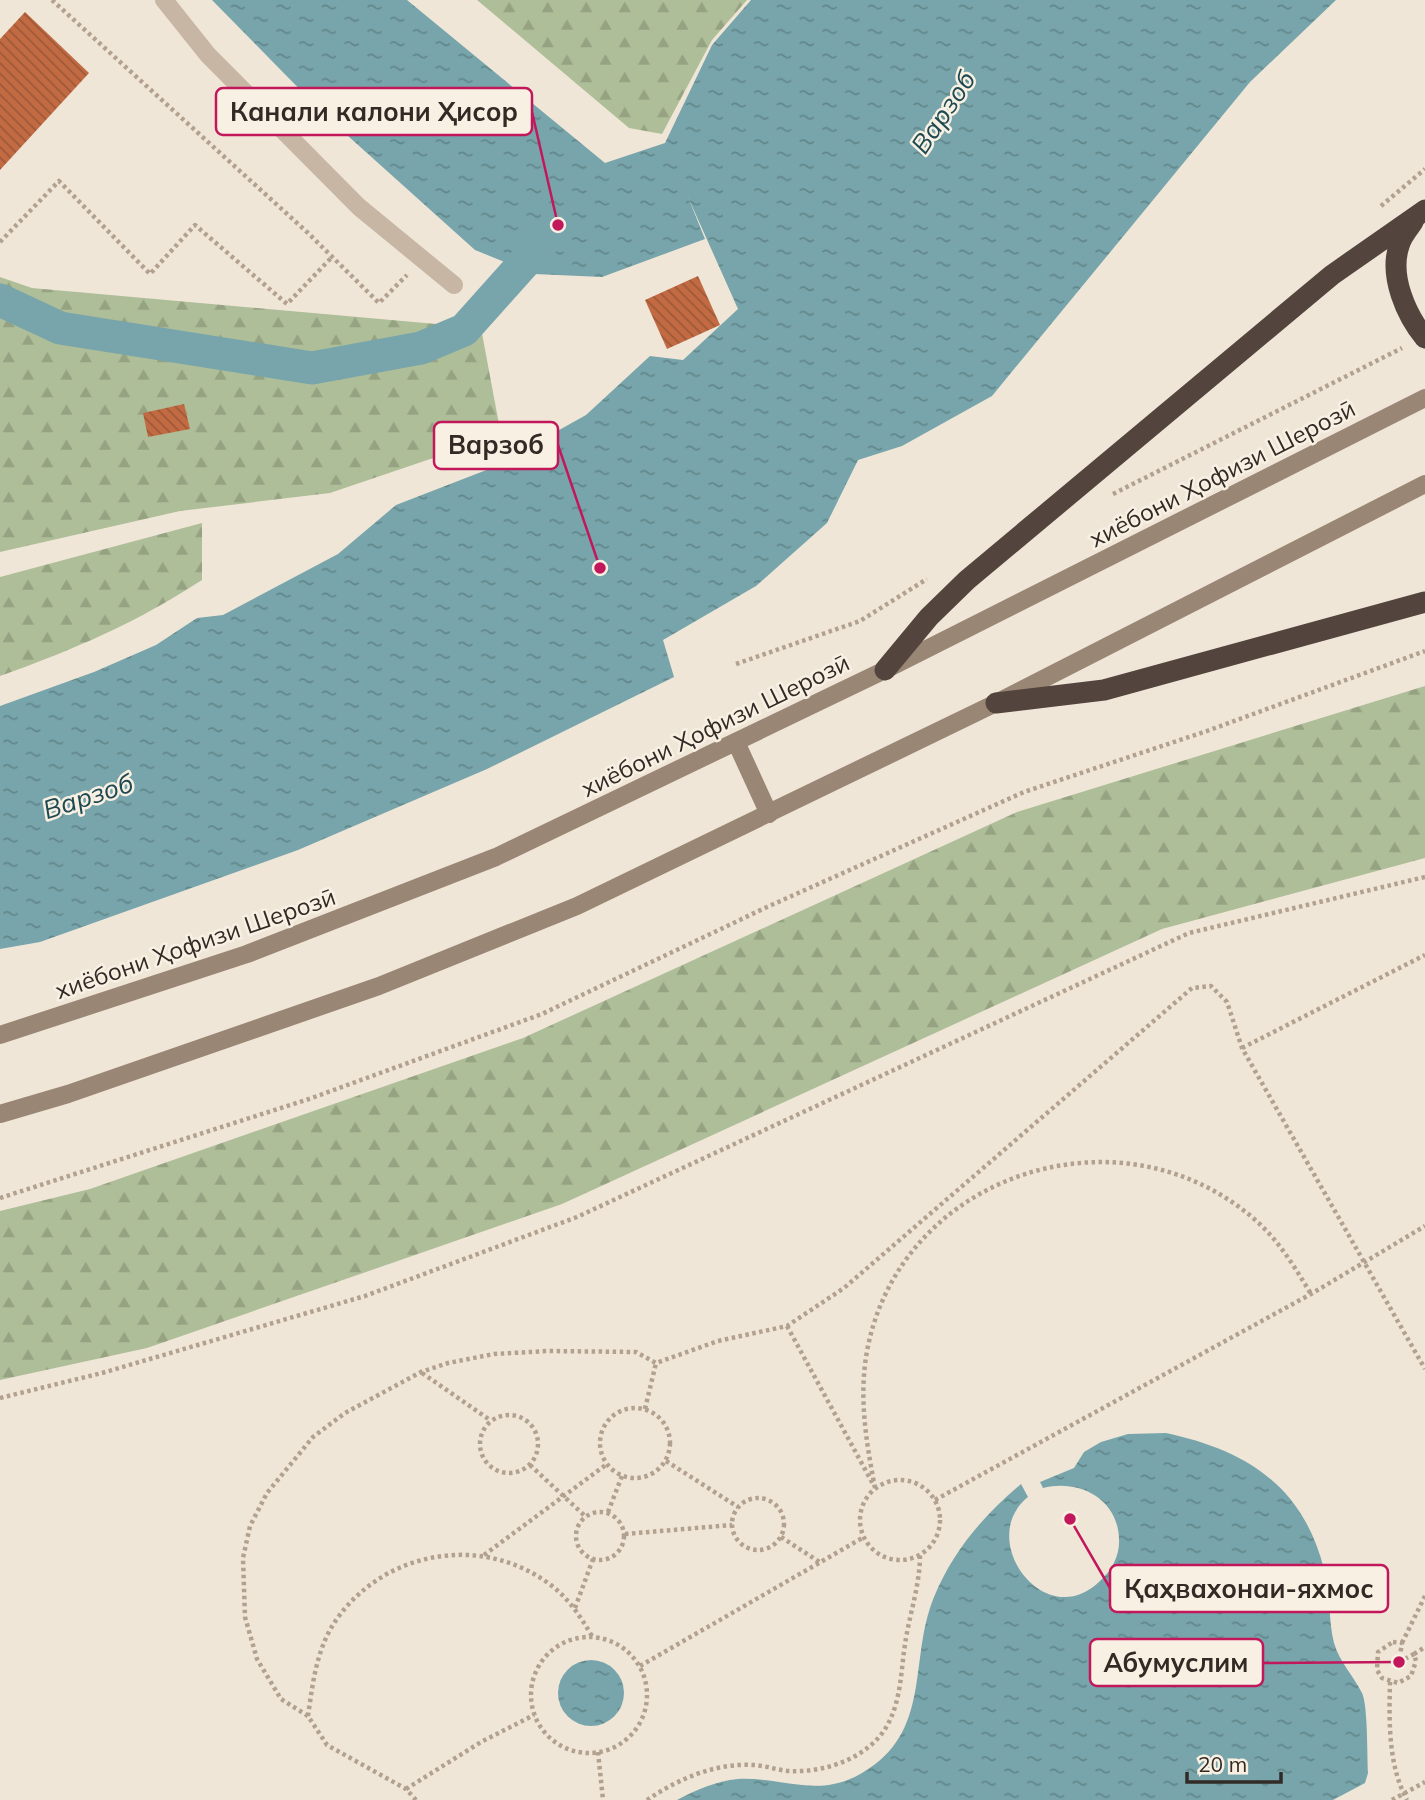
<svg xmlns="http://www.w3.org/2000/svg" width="1425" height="1800" font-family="Mulish,sans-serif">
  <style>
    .forest { fill: url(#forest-firs) }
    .water { fill: url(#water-ripples) }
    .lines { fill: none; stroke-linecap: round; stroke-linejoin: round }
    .canal { stroke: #77a5ab; stroke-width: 33 }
    .building { fill: url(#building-back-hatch) }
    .path { stroke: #b2a18e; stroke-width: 4.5; stroke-dasharray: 3.5 3.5; stroke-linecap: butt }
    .lane { stroke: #c7b6a4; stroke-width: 18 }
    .secondary { stroke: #9a8675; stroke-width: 18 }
    .highway { stroke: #53453d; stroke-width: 21 }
    .labels { text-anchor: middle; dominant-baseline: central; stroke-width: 5; stroke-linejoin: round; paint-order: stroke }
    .street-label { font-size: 24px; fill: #322a25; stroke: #f8f0e3 }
    .water-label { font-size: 26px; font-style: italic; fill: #1d4a52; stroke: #f8f0e3 }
    .leader { fill: none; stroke: #c2185b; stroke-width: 2.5 }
    .callout-dot { fill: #c2185b; stroke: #f8f0e3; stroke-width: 2.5 }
    .callout { fill: #f8f0e3; stroke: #c2185b; stroke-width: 2.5 }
    .callout-label { font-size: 26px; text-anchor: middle; font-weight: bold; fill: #322a25 }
  </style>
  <defs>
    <pattern id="forest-firs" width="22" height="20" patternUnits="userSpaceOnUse" patternTransform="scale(1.75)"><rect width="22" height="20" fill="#aebe98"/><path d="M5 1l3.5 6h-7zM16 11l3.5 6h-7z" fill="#96a383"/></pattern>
    <pattern id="water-ripples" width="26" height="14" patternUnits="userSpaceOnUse" patternTransform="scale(1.75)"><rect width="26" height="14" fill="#77a5ab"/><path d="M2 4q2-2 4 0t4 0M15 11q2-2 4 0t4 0" fill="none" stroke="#62878b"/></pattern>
    <pattern id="building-back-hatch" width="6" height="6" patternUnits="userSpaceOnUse" patternTransform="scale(1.75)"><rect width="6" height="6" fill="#c26b43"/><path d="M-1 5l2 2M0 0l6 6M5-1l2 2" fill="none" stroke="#9e5838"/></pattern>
  </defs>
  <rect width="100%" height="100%" fill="#f0e6d7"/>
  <g class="forest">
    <polygon points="477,0 747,0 712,40 662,134 629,128"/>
    <polygon points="0,277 32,288 481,328 501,435 330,493 180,511 0,552"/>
    <path d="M202 523V580C136 623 75 649 0 676V577Z"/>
    <polygon points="1425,686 1425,858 1162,929 562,1204 147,1348 0,1380 0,1211 90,1189 523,1038 1017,812"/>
  </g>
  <g class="water">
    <polygon points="212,0 407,0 605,163 665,143 712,45 751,0 1336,0 1250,82 992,396 902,446 858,460 827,523 756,586 663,640 674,677 487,769 298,850 40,942 0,949 0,706 94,672 156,645 197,618 223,615 338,554 396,505 489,469 586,415 650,356 683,360 738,309 688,197 705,239 602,277 534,274 475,250 328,118"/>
    <path d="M1166 1433C1246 1450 1303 1486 1324 1569 1331 1594 1328 1619 1334 1643 1340 1663 1353 1675 1362 1693 1368 1705 1367 1757 1368 1773L1365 1783 1333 1800H677C696 1790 716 1781 738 1779 784 1777 818 1799 862 1773 933 1732 908 1660 934 1597 953 1551 983 1516 1021 1484L1028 1497C975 1539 1045 1635 1100 1581 1112 1570 1120 1555 1119 1539 1118 1498 1078 1479 1043 1488L1040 1482 1074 1468 1084 1452 1101 1442 1128 1434Z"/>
    <circle cx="591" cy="1693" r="33"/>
  </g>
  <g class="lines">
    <polyline class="canal" points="0,300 60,328 312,368 421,348 464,330 549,235"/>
  </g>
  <g class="building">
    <polygon points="25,12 89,73 0,170 0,39"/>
    <polygon points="698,276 720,325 667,349 645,300"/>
    <polygon points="184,404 190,429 148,437 143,413"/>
  </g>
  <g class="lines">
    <g class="path">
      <polyline points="52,0 308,233 379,303 407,275"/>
      <polyline points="1381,206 1425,169"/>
      <polyline points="0,242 59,181 150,274 195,225 287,304 332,257"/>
      <polyline points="1113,494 1402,348"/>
      <polyline points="736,664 860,621 927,579"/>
      <polyline points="1242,1048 1425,955"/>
      <polyline points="0,1198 309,1099 542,1014 767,907 1024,792 1207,731 1425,651"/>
      <polyline points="787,1326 873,1484"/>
      <polyline points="422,1373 490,1420"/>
      <polyline points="0,1398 102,1373 365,1296 577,1217 1189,933 1425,877"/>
      <circle cx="635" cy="1443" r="35"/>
      <polyline points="645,1409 656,1363"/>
      <circle cx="509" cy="1444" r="29"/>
      <polyline points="666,1461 738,1507"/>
      <polyline points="530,1465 585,1516"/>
      <circle cx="900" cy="1520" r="40"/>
      <path d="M875 1488C866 1441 858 1394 868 1346 904 1173 1120 1104 1253 1218 1278 1239 1294 1266 1311 1294"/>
      <circle cx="758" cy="1524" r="26"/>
      <polyline points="935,1500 1311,1294 1425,1226"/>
      <circle cx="600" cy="1536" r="24"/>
      <polyline points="608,1512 622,1476"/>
      <polyline points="625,1534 732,1525"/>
      <polyline points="781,1537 821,1563"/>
      <polyline points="484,1555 607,1464"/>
      <polyline points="575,1608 593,1559"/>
      <circle cx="589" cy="1695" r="58"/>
      <polygon points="1393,1642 1402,1643 1399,1662 1414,1654 1416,1661 1411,1676 1398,1683 1382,1678 1377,1670 1378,1652"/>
      <polyline points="1402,1643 1425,1596"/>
      <polyline points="1414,1654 1425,1647"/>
      <polyline points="640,1666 864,1537"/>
      <path d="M1390 1682C1389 1721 1388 1765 1407 1800"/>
      <path d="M308 1716C313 1681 317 1645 339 1616 388 1550 482 1535 548 1583 568 1597 580 1616 592 1636"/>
      <polyline points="598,1752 603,1800"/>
      <polyline points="406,1789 481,1742 534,1715"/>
      <polyline points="416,1800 406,1789 327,1745 308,1716 281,1699 257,1659 245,1617 243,1558 250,1526 267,1493 313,1437 345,1413 421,1372 448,1363 494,1354 548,1351 636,1352 656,1363 718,1341 787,1326 844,1288 1192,988 1211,986 1227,1002 1242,1048 1425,1369"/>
      <path d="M647 1800C678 1779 715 1763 752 1765 764 1765 776 1770 789 1771 826 1773 872 1757 889 1722 902 1696 901 1666 906 1638 911 1609 920 1584 920 1554"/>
      <polyline points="1392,1800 1425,1782"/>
    </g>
    <polyline class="lane" points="164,0 208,55 359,207 454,285"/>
    <g class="secondary">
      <polyline points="736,742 769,814"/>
      <polyline points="0,1035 247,954 496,857 885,670 1425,398"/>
      <polyline points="0,1114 68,1094 379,986 577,906 996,703 1425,484"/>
    </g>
    <g class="highway">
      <path d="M1413 222C1408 229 1401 237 1399 246 1389 276 1406 315 1425 338"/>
      <polyline points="885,670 929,617 967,580 1332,275 1425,210"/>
      <polyline points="996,703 1104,690 1425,602"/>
    </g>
  </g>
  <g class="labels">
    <g class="street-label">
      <text transform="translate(1222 473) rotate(-27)">хиёбони Ҳофизи Шерозӣ</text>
      <text transform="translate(715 725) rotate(-26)">хиёбони Ҳофизи Шерозӣ</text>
      <text transform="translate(195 943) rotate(-19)">хиёбони Ҳофизи Шерозӣ</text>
    </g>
    <g class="water-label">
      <text transform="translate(943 112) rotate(-56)">Варзоб</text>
      <text transform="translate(88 796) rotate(-18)">Варзоб</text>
    </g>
  </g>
  <path class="leader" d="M558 225L532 112M600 568L558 445M1070 1519L1110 1588M1399 1662L1263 1663"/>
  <g class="callout-dot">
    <circle cx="558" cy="225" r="7"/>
    <circle cx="600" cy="568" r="7"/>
    <circle cx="1070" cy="1519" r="7"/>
    <circle cx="1399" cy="1662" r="7"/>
  </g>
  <g class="callout">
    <rect x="216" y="88" width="316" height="47" rx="7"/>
    <rect x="434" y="422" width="124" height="47" rx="7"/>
    <rect x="1110" y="1565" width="278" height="47" rx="7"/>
    <rect x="1090" y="1639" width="173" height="47" rx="7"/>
  </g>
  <g class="callout-label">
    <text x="374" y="121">Канали калони Ҳисор</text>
    <text x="496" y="454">Варзоб</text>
    <text x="1249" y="1598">Қаҳвахонаи-яхмос</text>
    <text x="1176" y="1672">Абумуслим</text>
  </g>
  <path d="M1187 1772v10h94v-10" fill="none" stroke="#322a25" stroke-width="3.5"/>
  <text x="1198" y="1772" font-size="21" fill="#322a25" stroke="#f8f0e3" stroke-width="5" paint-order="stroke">20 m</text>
</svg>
